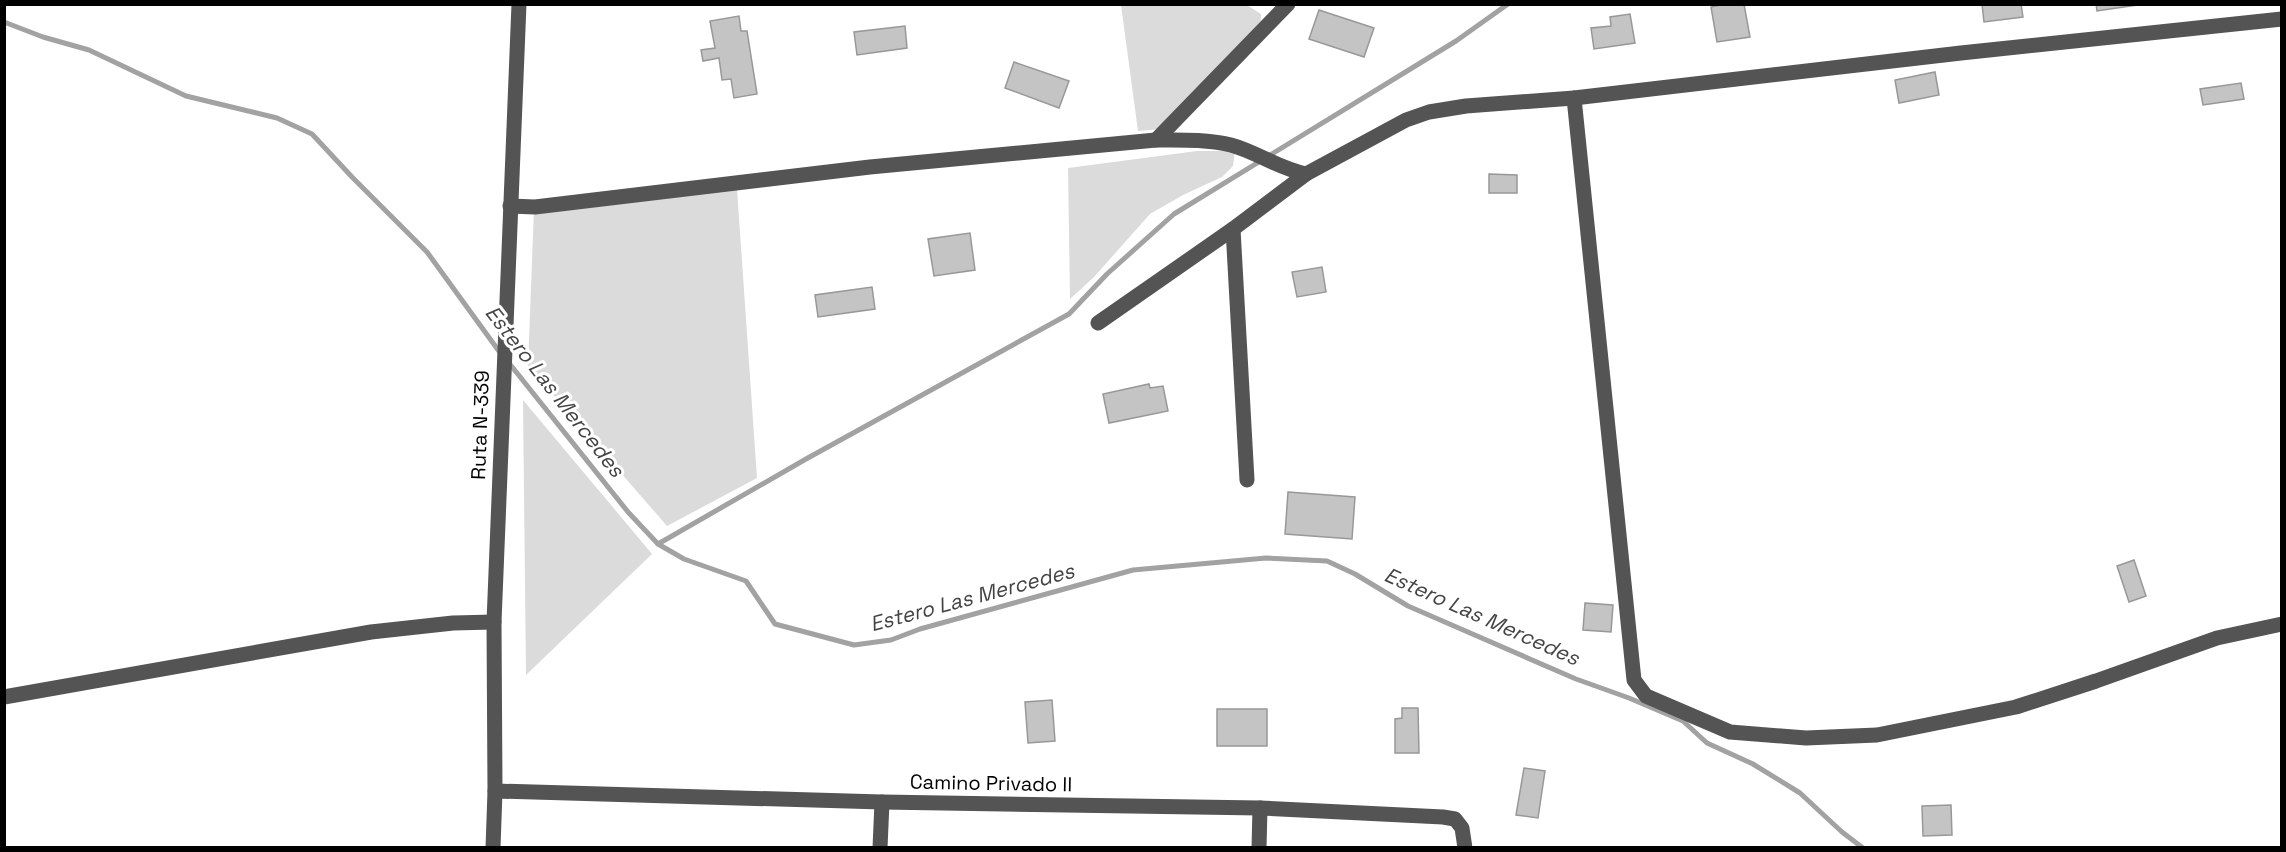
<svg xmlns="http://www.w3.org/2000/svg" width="2286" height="852" font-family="'Space Grotesk',sans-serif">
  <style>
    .green { fill: #dbdbdb }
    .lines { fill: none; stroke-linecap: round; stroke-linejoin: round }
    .stream { stroke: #a2a2a2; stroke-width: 5 }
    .building { fill: #c4c4c4; stroke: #989898; stroke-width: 1.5 }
    .minor { stroke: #545454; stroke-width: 15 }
    .labels { text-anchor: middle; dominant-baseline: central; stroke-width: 6; stroke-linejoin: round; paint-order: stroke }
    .street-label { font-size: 20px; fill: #000; stroke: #fff }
    .water-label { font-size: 21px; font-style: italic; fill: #434343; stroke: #fff }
  </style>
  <rect width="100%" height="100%" fill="#fff"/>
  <g class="green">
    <polygon points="1121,5 1247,5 1261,14 1260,40 1173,128 1138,131"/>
    <polygon points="1197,151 1235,151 1233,166 1222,177 1183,195 1150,214 1094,277 1070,299 1068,168"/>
    <polygon points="737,189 757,478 667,526 528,366 534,209"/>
    <polygon points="523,400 652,554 526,675"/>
  </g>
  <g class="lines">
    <g class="stream">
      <polyline points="4,22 43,37 89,50 186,96 277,118 312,134 352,177 427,252 501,354"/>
      <polyline points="509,363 628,512 658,544 684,559 746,581 775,624 854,645 891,640 920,629 1133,570 1266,558 1327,561 1355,574 1408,606 1576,679 1629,698 1683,721 1707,743 1753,764 1800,793 1842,832 1863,848"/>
      <polyline points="658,544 806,459 1069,314 1107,274 1174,214 1456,41 1508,4"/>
    </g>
  </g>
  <g class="building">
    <polygon points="1726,4 1744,4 1750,37 1717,42 1711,7"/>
    <polygon points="1982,4 2021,4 2023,17 1984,22"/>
    <polygon points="2096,4 2137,4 2137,5 2097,11"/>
    <polygon points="1319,10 1374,28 1364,57 1309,39"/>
    <polygon points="1630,14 1635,43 1594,49 1591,28 1611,26 1610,17"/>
    <polygon points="739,16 741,31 747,31 757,94 734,98 731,79 722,80 719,58 703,61 701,50 715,48 710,21"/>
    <polygon points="905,26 907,48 857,55 854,32"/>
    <polygon points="1014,62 1069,81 1059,108 1005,88"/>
    <polygon points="1935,72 1939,95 1899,103 1895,80"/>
    <polygon points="2241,83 2244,99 2203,105 2200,89"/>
    <polygon points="1489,174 1517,175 1517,193 1489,193"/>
    <polygon points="970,233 975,270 934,276 928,239"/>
    <polygon points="1322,267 1326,292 1297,297 1292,272"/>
    <polygon points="872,287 875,309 818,317 815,295"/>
    <polygon points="1149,384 1150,388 1163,386 1168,411 1109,423 1103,394"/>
    <polygon points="1288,492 1355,497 1352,539 1285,534"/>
    <polygon points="2134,560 2146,596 2129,602 2117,566"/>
    <polygon points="1585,603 1613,605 1611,632 1583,630"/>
    <polygon points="1052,700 1055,741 1028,743 1025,702"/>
    <polygon points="1402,708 1418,708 1419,753 1395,753 1395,719 1402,718"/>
    <rect x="1217" y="709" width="50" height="37"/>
    <polygon points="1524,768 1545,771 1538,818 1516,815"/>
    <polygon points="1951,805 1952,835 1923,836 1922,806"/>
  </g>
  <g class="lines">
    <g class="minor">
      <polyline points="1574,98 1634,680 1646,696 1730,732 1806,738 1877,735 2016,707 2096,681 2217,638 2282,624"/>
      <polyline points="1156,140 1288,4"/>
      <path d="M510 206 535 207 870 167 1156 140C1181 140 1206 139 1231 145 1257 152 1277 168 1306 174L1406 120 1429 112 1466 106 1574 98 1961 53 2282 19"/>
      <polyline points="1233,229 1247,480"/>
      <polyline points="1098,323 1233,229 1306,174"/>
      <polyline points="4,697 371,632 453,623 494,622"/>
      <polyline points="495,791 882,802 1260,808 1443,817 1455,819 1462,828 1465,848"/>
      <polyline points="493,848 495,791 494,622 519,4"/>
      <polyline points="880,848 882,802"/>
      <polyline points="1259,848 1260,808"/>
    </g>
  </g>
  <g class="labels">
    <g class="street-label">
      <text transform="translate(480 425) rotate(-88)">Ruta N-339</text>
      <text transform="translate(991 783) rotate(1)">Camino Privado II</text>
    </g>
    <g class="water-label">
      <text transform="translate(555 391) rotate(52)">Estero Las Mercedes</text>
      <text transform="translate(972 597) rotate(-15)">Estero Las Mercedes</text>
      <text transform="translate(1482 616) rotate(24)">Estero Las Mercedes</text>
    </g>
  </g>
  <rect width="2286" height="852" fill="none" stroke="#000000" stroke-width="12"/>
</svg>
